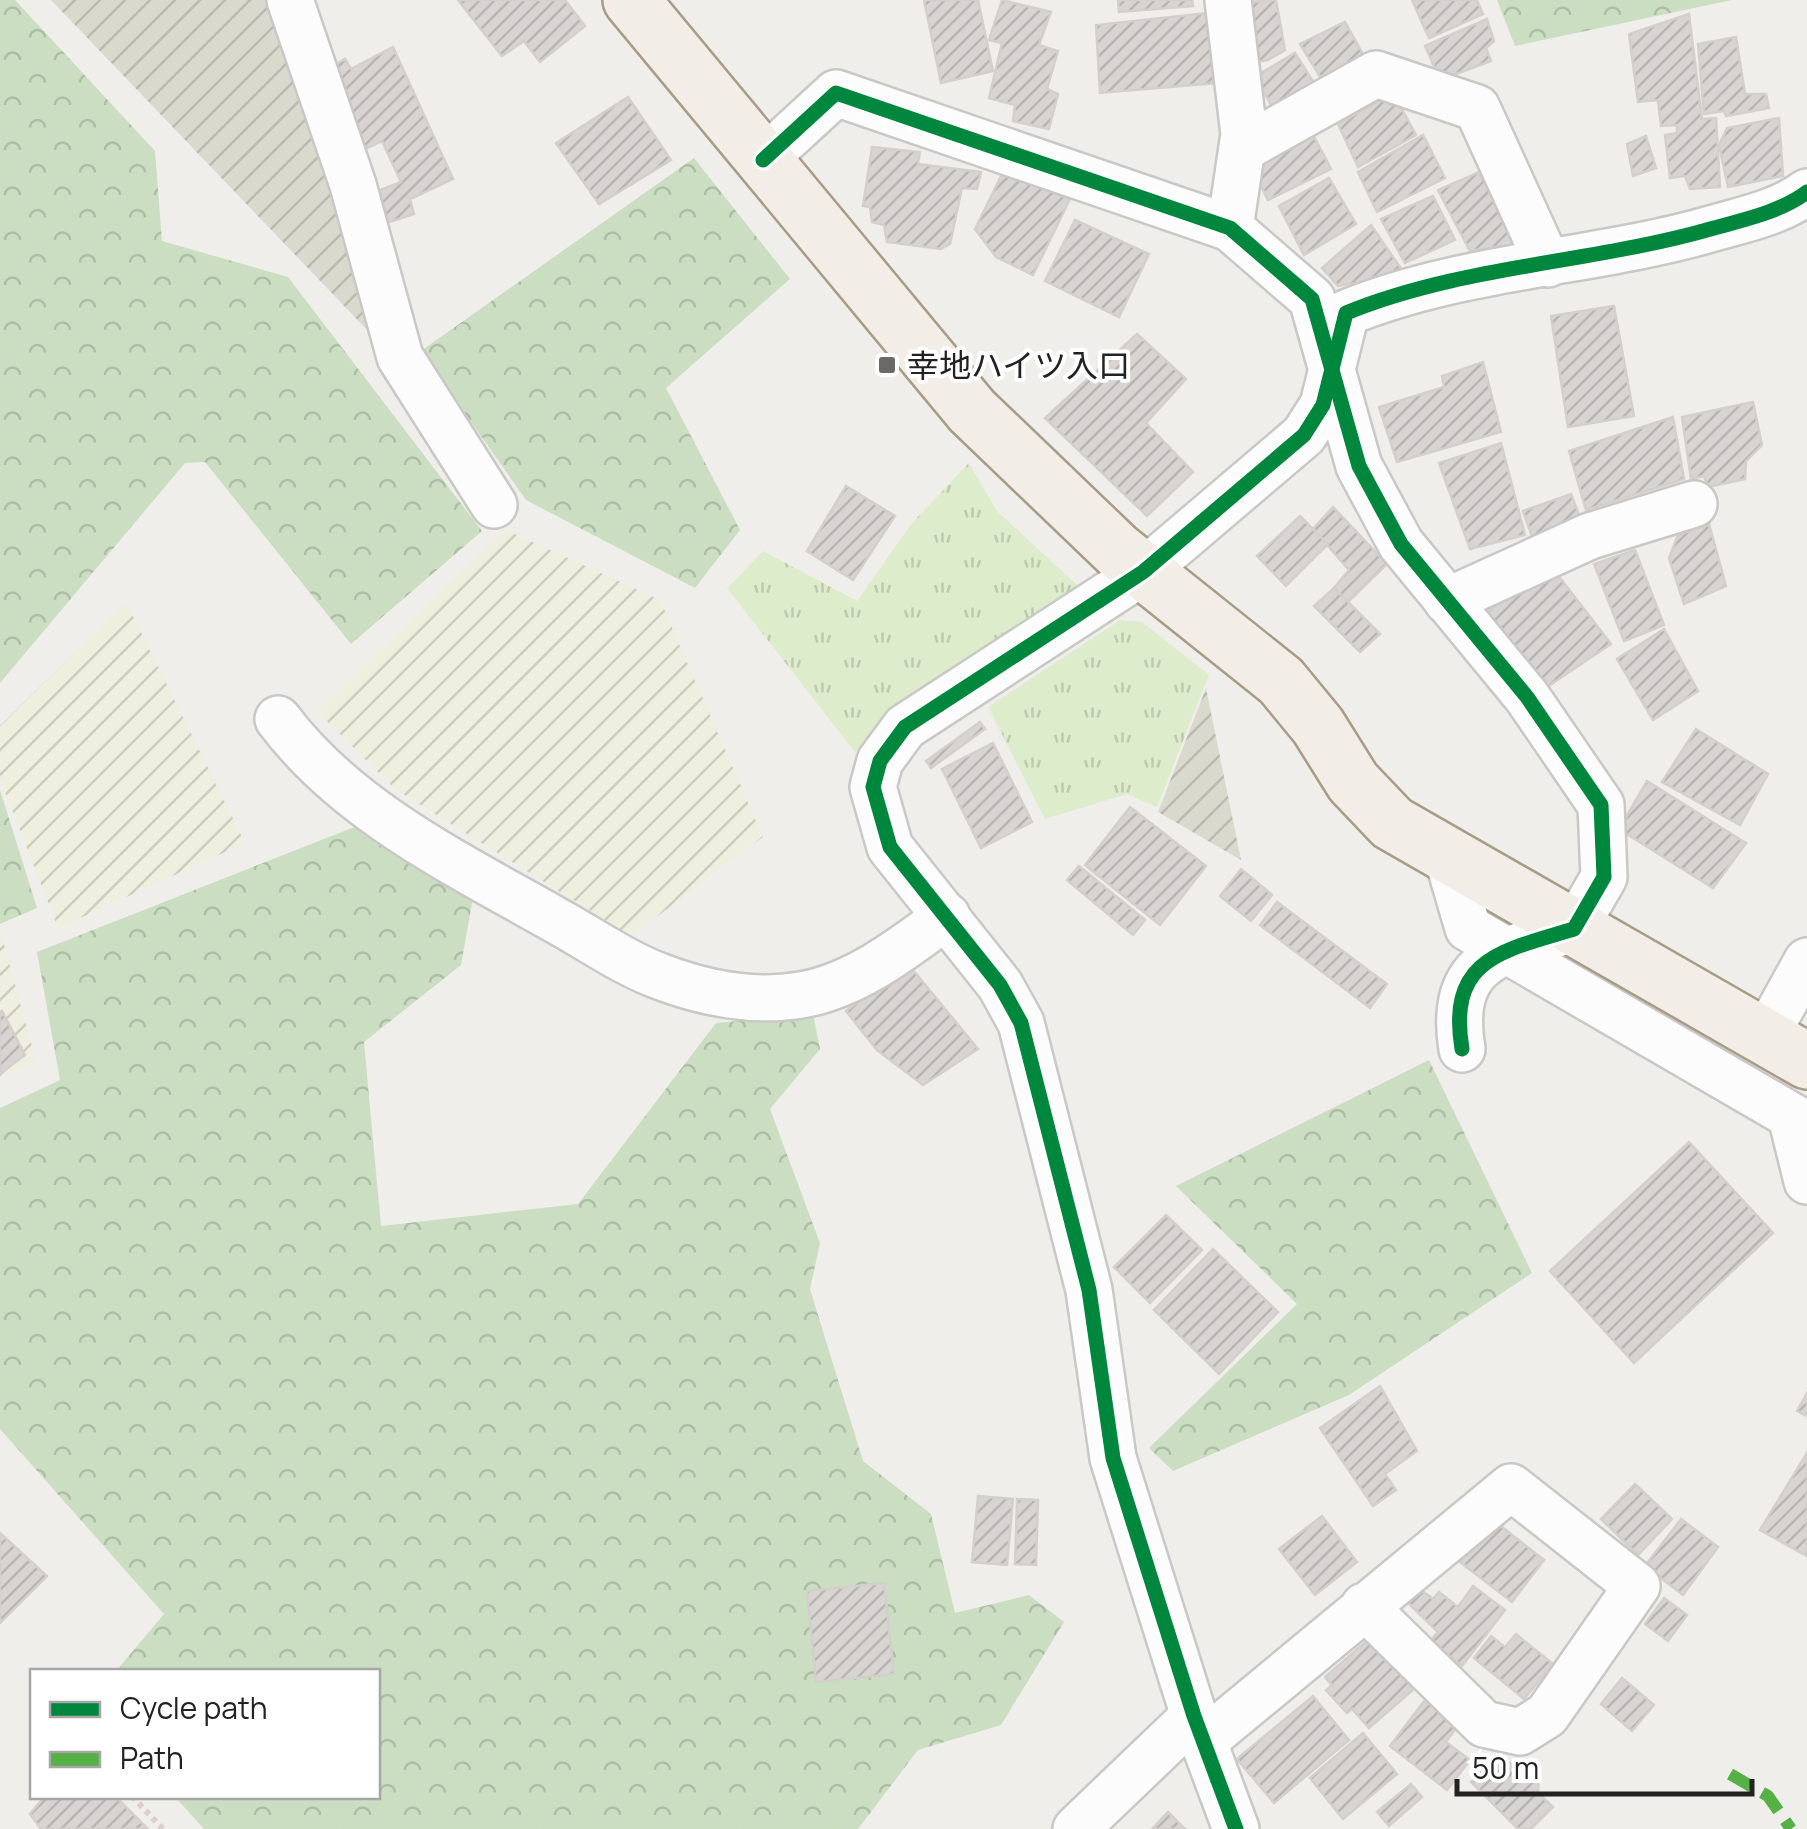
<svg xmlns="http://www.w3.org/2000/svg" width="1807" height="1829" font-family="Manrope,'Noto Sans JP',sans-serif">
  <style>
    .construction { fill: url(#construction-furrows) }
    .farmland { fill: url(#farmland-furrows) }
    .grass { fill: url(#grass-tufts) }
    .forest { fill: url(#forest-crowns) }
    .building { fill: url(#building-hatch); stroke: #d3d0cc; stroke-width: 2.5 }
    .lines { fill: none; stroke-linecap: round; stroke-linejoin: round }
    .minor-casing { stroke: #c9c8c7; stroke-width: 50 }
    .major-casing { stroke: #a79c86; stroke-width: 60 }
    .path { stroke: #dccecd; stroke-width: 6; stroke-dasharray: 5 5; stroke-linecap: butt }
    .minor { stroke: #fdfcfc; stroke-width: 45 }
    .major { stroke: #f3ede7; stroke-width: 55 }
    .quiet { stroke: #55b145; stroke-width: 12; stroke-dasharray: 25 12; stroke-linecap: butt }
    .cycleway-casing { stroke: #fff; stroke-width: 21 }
    .cycleway { stroke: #00873e; stroke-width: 15 }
    .poi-dot { fill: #6a6968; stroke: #fff; stroke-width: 4 }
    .labels { text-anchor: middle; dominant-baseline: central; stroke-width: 8; stroke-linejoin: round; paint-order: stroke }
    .poi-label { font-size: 32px; fill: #222; stroke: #fff; text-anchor: start }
  </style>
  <defs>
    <pattern id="construction-furrows" width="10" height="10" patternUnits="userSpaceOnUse" patternTransform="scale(2.5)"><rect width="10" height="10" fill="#d9d9cd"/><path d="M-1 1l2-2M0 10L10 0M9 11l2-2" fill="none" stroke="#babab0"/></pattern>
    <pattern id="farmland-furrows" width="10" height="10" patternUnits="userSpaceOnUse" patternTransform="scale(2.5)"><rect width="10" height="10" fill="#efefdf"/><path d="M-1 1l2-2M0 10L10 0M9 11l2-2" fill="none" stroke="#cdcdbf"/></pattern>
    <pattern id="grass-tufts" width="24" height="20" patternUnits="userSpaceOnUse" patternTransform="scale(2.5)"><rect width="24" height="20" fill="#ddeccb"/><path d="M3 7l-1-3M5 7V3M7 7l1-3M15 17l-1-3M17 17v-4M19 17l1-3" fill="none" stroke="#bdcaae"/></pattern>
    <pattern id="forest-crowns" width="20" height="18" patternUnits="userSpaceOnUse" patternTransform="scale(2.5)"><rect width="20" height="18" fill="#cbdec1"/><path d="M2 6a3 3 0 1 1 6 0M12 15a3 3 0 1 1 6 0" fill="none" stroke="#aebea6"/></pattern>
    <pattern id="building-hatch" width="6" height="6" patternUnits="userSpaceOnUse" patternTransform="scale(2.5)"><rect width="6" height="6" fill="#d7d4d2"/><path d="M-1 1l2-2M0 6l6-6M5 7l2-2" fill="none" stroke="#b8b6b4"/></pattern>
  </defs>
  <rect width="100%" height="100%" fill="#f0eeeb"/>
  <g class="construction">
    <polygon points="51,0 268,0 289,34 371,334"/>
    <polygon points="1206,688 1241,860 1158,812"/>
  </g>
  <g class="farmland">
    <polygon points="504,529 660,600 763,837 631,936 395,789 317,711"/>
    <polygon points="126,602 245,843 58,928 0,779 0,726"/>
    <polygon points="0,930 36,1061 0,1077"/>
  </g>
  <g class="grass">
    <polygon points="969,463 997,511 1078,586 912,694 855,752 727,588 763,551 857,601 912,523"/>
    <polygon points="1120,620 1142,622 1209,675 1157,807 1127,794 1045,819 988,707"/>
  </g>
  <g class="forest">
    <polygon points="0,0 15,0 155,151 162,241 288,277 482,531 351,644 205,462 185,463 0,683"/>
    <polygon points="1497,0 1732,0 1515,46"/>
    <polygon points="694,158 790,279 666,388 740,530 695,588 526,500 421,351"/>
    <polygon points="0,790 37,908 0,924"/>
    <polygon points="357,826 474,892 461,965 364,1042 381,1226 578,1204 716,1023 813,1014 820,1049 770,1109 820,1243 810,1289 863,1461 931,1514 955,1613 1029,1595 1064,1622 1001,1725 918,1750 858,1829 204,1829 175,1797 378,1796 378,1672 116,1671 164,1614 0,1429 0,1108 60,1080 37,952"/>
    <polygon points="1429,1060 1532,1273 1349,1395 1173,1471 1149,1448 1297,1304 1176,1186"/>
  </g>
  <g class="building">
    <polygon points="458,0 565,0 585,26 540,62 524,41 502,56"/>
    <polygon points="924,0 978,0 993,71 941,83"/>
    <polygon points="1002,0 1051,12 1039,45 1058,51 1047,89 1058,94 1049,129 1013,121 1015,105 989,98 1002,43 989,40"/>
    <polygon points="1118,0 1192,0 1193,6 1119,12"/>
    <polygon points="1276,0 1285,50 1268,60 1244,64 1236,3"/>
    <polygon points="1412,0 1477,0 1483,14 1429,38"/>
    <polygon points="1209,13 1216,83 1100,93 1096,25"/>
    <polygon points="1689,14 1702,119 1716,118 1720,187 1690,189 1685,176 1670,178 1665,135 1677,133 1677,125 1661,126 1658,100 1638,102 1629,34"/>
    <polygon points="1487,19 1494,41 1486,48 1491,61 1440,80 1425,46"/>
    <polygon points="1345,22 1368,63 1327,88 1300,44"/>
    <polygon points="1736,37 1745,94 1766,94 1769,108 1726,116 1724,111 1704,114 1698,44"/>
    <polygon points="393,47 453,179 410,199 414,214 381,225 370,194 401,182 382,141 358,152 325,70 345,59 351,69"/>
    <polygon points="1295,53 1321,94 1278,119 1256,76"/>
    <polygon points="1393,93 1416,135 1358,167 1338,124"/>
    <polygon points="628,97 671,160 599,204 556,143"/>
    <polygon points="1779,118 1783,176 1728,187 1719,145 1727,128"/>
    <polygon points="1309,127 1331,169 1268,200 1252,168"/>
    <polygon points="1423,135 1445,178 1377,212 1358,172"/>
    <polygon points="1646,136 1656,168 1633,176 1627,144"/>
    <polygon points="872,147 920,152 918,164 981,172 977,189 962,188 950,244 941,249 887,242 884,225 872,222 870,207 863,206"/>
    <polygon points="1003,172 1070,199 1033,275 996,257 975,229"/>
    <polygon points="1479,172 1520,243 1470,251 1438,190"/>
    <polygon points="1329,178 1356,224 1304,255 1279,206"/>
    <polygon points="1433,196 1455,240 1405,263 1381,219"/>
    <polygon points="1075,220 1149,254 1119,317 1045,281"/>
    <polygon points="1371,225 1402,270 1389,278 1338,286 1322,268"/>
    <polygon points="1614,306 1634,416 1568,427 1551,316"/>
    <polygon points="1137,334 1186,379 1146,423 1193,472 1147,516 1045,418"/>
    <polygon points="1483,362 1501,432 1397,462 1379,407 1444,387 1442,376"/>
    <polygon points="1753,402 1762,445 1746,461 1745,479 1708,487 1704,476 1691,479 1682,417"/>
    <polygon points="1673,417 1684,479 1586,510 1569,451"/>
    <polygon points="1501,443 1525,535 1470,549 1439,463"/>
    <polygon points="846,486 895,516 853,580 807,551"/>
    <polygon points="1571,494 1584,528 1535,545 1523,511"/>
    <polygon points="1333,507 1387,564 1348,602 1334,588 1349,570 1313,529"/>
    <polygon points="1300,516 1328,544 1286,586 1257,556"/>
    <polygon points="1709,524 1726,586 1684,604 1669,558 1678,535"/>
    <polygon points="1635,550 1664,625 1624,641 1594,564"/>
    <polygon points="1554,570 1611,644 1544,689 1484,614 1522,585"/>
    <polygon points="1334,588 1380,634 1360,652 1314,606"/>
    <polygon points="1664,629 1698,691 1653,720 1617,659"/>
    <polygon points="980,722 985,729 931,768 926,761"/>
    <polygon points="1696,729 1768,774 1740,825 1662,782"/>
    <polygon points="993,743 1032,822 981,848 942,769"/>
    <polygon points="1647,781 1746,843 1713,888 1619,829"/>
    <polygon points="1130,807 1206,866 1160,925 1085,865"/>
    <polygon points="1079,866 1145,920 1133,935 1067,880"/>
    <polygon points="1241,869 1272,895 1251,921 1220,896"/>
    <polygon points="1277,902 1387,984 1370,1008 1260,925"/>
    <polygon points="913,970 978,1049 923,1085 877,1050 846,1011 877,987"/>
    <polygon points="2,1011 25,1055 0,1074 0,1012"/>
    <polygon points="1689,1142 1773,1233 1634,1363 1550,1271"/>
    <polygon points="1166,1215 1202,1250 1150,1303 1114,1267"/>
    <polygon points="1213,1249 1278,1312 1219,1374 1154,1310"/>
    <polygon points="1380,1386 1417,1451 1385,1474 1396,1490 1373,1506 1320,1428"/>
    <polygon points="1807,1393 1807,1416 1797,1411"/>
    <polygon points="1807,1453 1807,1556 1760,1530"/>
    <polygon points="1635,1484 1672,1519 1638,1555 1601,1519"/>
    <polygon points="978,1496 1013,1499 1007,1565 972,1562"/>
    <polygon points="1017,1499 1038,1500 1036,1565 1015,1564"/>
    <polygon points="1322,1516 1357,1562 1315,1595 1279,1549"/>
    <polygon points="1681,1519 1718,1547 1683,1595 1645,1566"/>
    <polygon points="1497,1523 1544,1560 1512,1602 1460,1562"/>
    <polygon points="0,1533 47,1576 0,1623"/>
    <polygon points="884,1583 894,1674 816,1682 807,1591"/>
    <polygon points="1473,1586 1505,1610 1462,1666 1430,1641 1438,1632 1406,1601 1417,1587 1433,1599 1439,1592 1458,1607"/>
    <polygon points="1664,1598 1687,1615 1668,1641 1645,1624"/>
    <polygon points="1516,1634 1553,1664 1524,1699 1474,1658 1491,1636 1505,1647"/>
    <polygon points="1371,1637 1415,1688 1369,1728 1352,1709 1347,1713 1326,1690 1332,1685 1325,1677"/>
    <polygon points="1622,1678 1654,1705 1632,1731 1601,1704"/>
    <polygon points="1313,1696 1349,1740 1274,1803 1237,1759"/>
    <polygon points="1428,1696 1461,1721 1446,1742 1470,1760 1447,1790 1390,1746"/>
    <polygon points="1363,1733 1397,1774 1343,1819 1310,1778"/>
    <polygon points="1500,1753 1520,1773 1539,1773 1538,1793 1553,1807 1531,1829 1518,1829 1471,1782"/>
    <polygon points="1411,1784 1422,1797 1389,1826 1377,1812"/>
    <polygon points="45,1796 115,1796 148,1829 41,1829 30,1814"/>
    <polygon points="1168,1812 1185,1829 1152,1829"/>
  </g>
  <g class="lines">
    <g class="minor-casing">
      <g id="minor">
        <polyline points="290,0 353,185 400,357 494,505"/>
        <polyline points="1228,0 1244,134 1230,228"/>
        <polyline points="1242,149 1376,74 1477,108 1548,264"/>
        <path d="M763 160 836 93 1230 228 1312 299 1359 466 1401 544 1527 697 1601 805 1604 877 1574 929C1502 951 1447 958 1462 1049"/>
        <polyline points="1447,601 1590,536 1694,504"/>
        <path d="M278 719C346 810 455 863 552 918 587 937 622 962 659 976 703 993 754 1003 801 995 855 986 904 948 947 916"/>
        <polyline points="1447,856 1468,928 1807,1125"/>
        <polyline points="1765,1037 1807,961"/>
        <polyline points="1791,1116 1807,1181"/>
        <polyline points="1205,1740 1511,1487 1637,1586 1547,1715 1520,1732 1484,1724 1364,1606"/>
        <polyline points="1076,1829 1194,1716"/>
        <path d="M1236 1829 1194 1716 1113 1458 1089 1290 1021 1023 1000 985 890 847 873 787 880 761 905 727 1143 572 1304 435 1323 405 1346 313C1463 265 1594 263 1714 228 1746 219 1780 212 1807 192"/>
      </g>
    </g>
    <g class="major-casing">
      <polyline id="major" points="631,0 972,411 1117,550 1281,681 1318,726 1353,782 1392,823 1807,1061"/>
    </g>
    <polyline class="path" points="132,1796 163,1829"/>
    <use href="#minor" class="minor"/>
    <use href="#major" class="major"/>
    <polyline class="quiet" points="1730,1774 1768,1796 1791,1829"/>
    <g class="cycleway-casing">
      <g id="cycleway">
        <path d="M763 160 836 93 1230 228 1312 299 1359 466 1401 544 1527 697 1601 805 1604 877 1574 929C1502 951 1447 958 1462 1049"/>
        <path d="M1236 1829 1194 1716 1113 1458 1089 1290 1021 1023 1000 985 890 847 873 787 880 761 905 727 1143 572 1304 435 1323 405 1346 313C1463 265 1594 263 1714 228 1746 219 1780 212 1807 192"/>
      </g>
    </g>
    <use href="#cycleway" class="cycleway"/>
  </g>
  <rect class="poi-dot" x="877" y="355" width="20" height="20" rx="5"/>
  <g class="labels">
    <g class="poi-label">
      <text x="907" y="365">幸地ハイツ入口</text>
    </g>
  </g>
  <rect x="30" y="1669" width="350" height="130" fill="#ffffff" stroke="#a7a7a7" stroke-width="2.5"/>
  <rect x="50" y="1702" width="50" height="15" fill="#00873e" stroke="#a7a7a7" stroke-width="2.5"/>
  <text x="120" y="1719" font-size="30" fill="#222222">Cycle path</text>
  <rect x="50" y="1752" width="50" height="15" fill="#55b145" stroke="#a7a7a7" stroke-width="2.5"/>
  <text x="120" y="1769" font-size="30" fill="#222222">Path</text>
  <path d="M1457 1779v15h295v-15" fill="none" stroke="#222222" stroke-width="5"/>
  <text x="1472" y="1779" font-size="30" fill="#222222" stroke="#ffffff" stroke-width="8" paint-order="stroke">50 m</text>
</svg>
